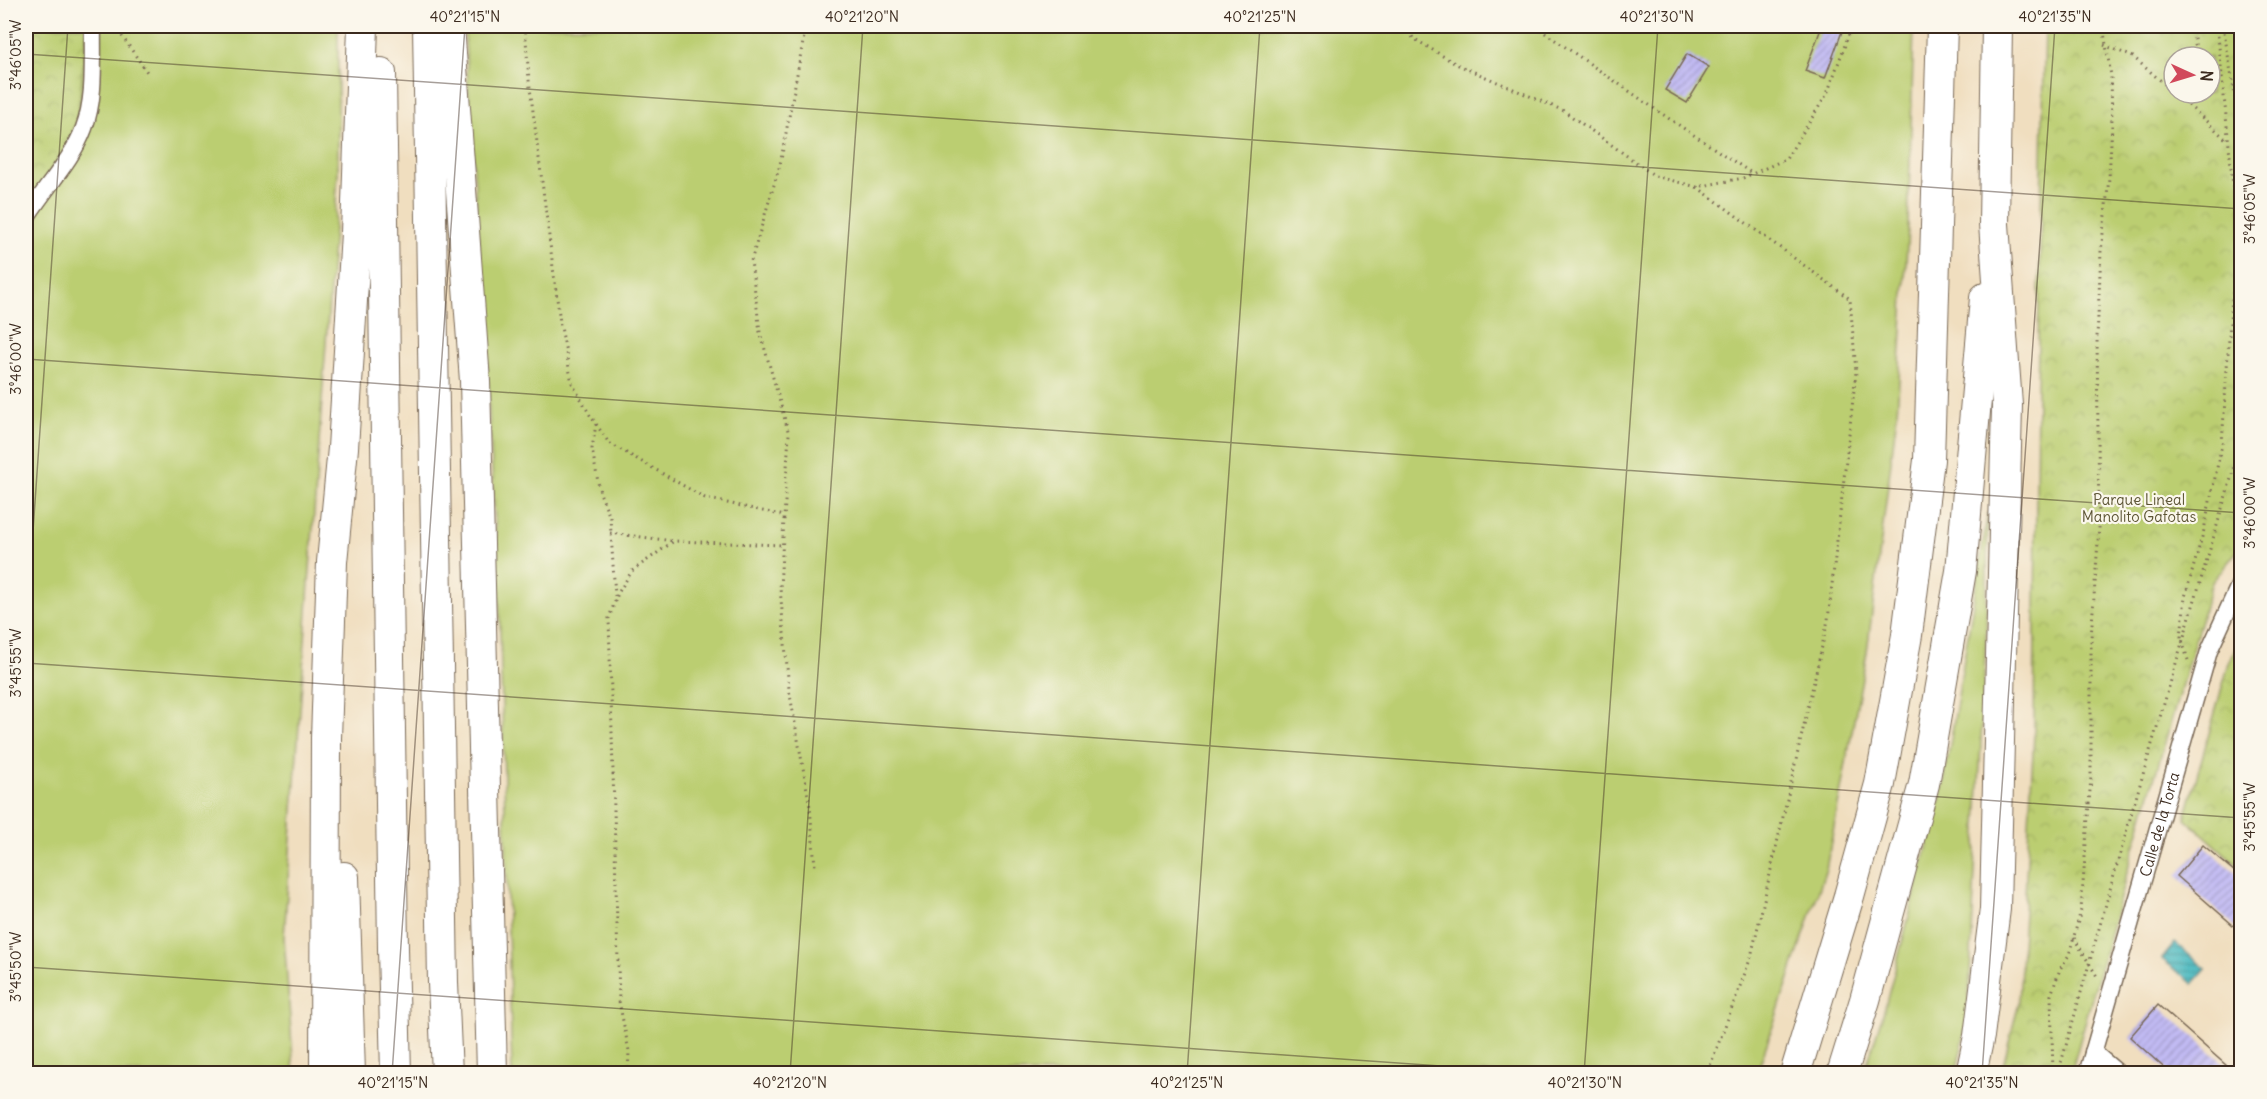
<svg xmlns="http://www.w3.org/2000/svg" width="2267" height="1099" font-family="Delius,sans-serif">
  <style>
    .green { fill: #bbce71; stroke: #7b7c48; stroke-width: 1.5 }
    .park { fill: url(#park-crowns); stroke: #7b7c48; stroke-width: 1.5; fill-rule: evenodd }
    .water { fill: url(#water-rules); stroke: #42726f; stroke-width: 1.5 }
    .building { fill: url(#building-hatch) }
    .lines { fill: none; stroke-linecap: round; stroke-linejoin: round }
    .minor-casing { stroke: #7a6956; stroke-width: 19 }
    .motorway-casing { stroke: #7a6956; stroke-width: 32 }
    .path { stroke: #7a6956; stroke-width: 3; stroke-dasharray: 1.5 4.5; stroke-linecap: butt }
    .minor { stroke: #fff; stroke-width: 16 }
    .motorway { stroke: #fff; stroke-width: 30 }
    .ticks { fill: none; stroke: #3b2a1e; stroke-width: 1.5; stroke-opacity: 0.45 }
    .labels { text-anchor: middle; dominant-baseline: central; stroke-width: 4.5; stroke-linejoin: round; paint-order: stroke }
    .park-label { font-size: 15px; fill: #5b5333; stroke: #fbf7ec }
    .street-label { font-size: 15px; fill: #3b2a1e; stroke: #fbf7ec }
    .neatline { fill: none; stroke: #3b2a1e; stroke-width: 2 }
    .ticks-label { font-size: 15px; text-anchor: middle; fill: #3b2a1e }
  </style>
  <defs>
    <pattern id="park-crowns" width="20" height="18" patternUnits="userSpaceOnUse" patternTransform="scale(1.5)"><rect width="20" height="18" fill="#bbce71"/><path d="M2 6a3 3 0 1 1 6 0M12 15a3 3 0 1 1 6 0" fill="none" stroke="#a2b161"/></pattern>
    <pattern id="water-rules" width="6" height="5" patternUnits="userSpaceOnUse" patternTransform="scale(1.5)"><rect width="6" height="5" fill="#4ab9c0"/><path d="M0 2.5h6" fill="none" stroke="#3f979b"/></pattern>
    <pattern id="building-hatch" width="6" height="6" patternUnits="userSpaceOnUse" patternTransform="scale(1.5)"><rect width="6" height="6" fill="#c2bbf4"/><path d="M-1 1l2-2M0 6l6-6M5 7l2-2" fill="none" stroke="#9f98c5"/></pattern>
  </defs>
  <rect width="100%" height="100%" fill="#fbf7ec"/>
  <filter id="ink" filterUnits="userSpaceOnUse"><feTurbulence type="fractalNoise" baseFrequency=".0167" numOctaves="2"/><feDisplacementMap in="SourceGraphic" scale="12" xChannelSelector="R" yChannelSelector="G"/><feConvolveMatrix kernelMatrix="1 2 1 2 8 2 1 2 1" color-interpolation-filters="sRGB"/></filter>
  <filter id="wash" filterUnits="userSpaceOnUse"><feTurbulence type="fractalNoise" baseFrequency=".008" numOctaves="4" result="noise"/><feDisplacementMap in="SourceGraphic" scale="24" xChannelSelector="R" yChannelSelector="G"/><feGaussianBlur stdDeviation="1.35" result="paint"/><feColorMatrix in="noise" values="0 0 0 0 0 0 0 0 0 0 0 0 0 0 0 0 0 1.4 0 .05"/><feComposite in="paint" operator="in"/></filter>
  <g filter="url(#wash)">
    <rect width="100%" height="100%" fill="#f0debf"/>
    <g class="green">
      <polygon points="26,26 338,26 338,173 284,937 294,1073 26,1073"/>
      <polygon points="464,26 1914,26 1908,228 1897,414 1867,652 1826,869 1757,1073 512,1073 499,594 483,303"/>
      <polygon points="1988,512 1986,635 1968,1019 1956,1073 1864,1074 1885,1007 1943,788"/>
    </g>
    <g class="park">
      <polygon points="26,26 87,26 78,118 66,149 26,206"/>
      <path d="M2045 26H2241L2242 545 2212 582 2133 851 2071 1073 2001 1074 2019 1002 2034 735 2037 390ZM2174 57H2210V93H2174Z"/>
      <polygon points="2241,636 2241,868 2185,818 2229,663"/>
    </g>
    <polygon class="water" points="2175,943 2206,969 2193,984 2162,959"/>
    <g id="blocks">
      <g class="building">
        <polygon points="1822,26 1844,26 1825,78 1805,71"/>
        <polygon points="1687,54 1709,67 1687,103 1665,90"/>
        <polygon points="2203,845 2241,877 2241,932 2177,876"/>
        <polygon points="2158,1005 2236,1074 2171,1074 2130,1037"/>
      </g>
    </g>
  </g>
  <g filter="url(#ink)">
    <use href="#blocks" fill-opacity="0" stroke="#7a6956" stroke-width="1.5"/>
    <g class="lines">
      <g class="minor-casing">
        <g id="minor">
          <path d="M26 218C43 190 73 159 84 128 96 96 92 59 93 26"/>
          <polyline points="2093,1052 2119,1074"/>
          <path id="s1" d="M2087 1074 2209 651 2242 579"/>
        </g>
      </g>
      <g class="motorway-casing">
        <g id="motorway">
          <polyline points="428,26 443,983 447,1074"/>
          <polyline points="449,26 475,381 492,1074"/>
          <polyline points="381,73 393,949 396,1074"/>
          <polyline points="344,877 350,1074"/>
          <polyline points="325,1074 326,738 332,562 343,448 349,351 356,233 363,26"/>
          <polyline points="1795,1074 1849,896 1880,784 1907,635 1929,460 1942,26"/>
          <polyline points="1842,1074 1865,1000 1924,784 1961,571 1985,298"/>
          <polyline points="1971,1074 1979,1036 1995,909 2007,405 1994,224 1997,26"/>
        </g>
      </g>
      <g class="path">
        <polyline points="115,26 147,72"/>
        <polyline points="525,26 529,80 560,322 572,383 590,415 609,443 705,498 785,516"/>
        <polyline points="806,26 780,165 751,261 760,332 789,434 780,588 789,689 810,807 815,866"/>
        <polyline points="1406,26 1413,38 1456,64 1564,111 1655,176 1697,187 1743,178 1786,159 1827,94 1852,26"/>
        <polyline points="1535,26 1671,120 1753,174"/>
        <polyline points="2192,26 2195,44 2203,57"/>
        <polyline points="2223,26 2242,136"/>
        <polyline points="2104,45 2133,57 2174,92"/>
        <polyline points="2210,67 2221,79"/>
        <polyline points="2175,93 2228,141"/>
        <polyline points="1697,187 1850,299 1856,372 1828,620 1751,957 1707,1074"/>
        <polyline points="596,424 592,449 600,493 610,517 615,596"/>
        <polyline points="610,533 674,541"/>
        <polyline points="2188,660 2181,637 2185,597 2204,530 2222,444 2231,308 2237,261 2236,216 2217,26"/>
        <polyline points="2074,938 2098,978"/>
        <polyline points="628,1074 629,1051 619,1001 609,618 618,593 632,571 674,541 783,545"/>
        <polyline points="2053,1074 2051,995 2060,969 2069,955 2081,910 2091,777 2091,638 2099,528 2097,337 2101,252 2109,178 2112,125 2111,76 2103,26"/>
        <polyline points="2058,1074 2133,808 2232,475 2242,427"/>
      </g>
      <use href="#minor" class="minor"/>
      <use href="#motorway" class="motorway"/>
    </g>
  </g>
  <path class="ticks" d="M26 54 2242 209M26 359 2242 513M26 632 68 26M26 663 2242 818M26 967 1554 1074M392 1074 465 26M790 1074 863 26M1187 1074 1260 26M1584 1074 1658 26M1982 1074 2055 26"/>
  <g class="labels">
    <g class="park-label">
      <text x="2139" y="499">Parque Lineal<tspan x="2139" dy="17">Manolito Gafotas</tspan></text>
    </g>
    <g class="street-label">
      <text stroke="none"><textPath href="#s1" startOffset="260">Calle de la Torta</textPath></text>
    </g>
  </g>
  <rect width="2267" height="1099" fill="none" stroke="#fbf7ec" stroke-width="66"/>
  <g transform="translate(2192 75) rotate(94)"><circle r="28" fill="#fbf7ec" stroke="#aea59a" stroke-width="1.5"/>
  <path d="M0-4.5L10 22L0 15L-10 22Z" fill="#d1495b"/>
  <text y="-9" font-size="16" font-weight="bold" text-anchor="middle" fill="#3b2a1e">N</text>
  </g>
  <rect x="33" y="33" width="2201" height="1033" class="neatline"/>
  <g class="ticks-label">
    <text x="465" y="22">40°21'15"N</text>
    <text x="862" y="22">40°21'20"N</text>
    <text x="1260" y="22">40°21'25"N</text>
    <text x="1657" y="22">40°21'30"N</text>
    <text x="2055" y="22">40°21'35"N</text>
    <text transform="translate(16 55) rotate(-90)" y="5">3°46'05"W</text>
    <text transform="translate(2250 209) rotate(-90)" y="5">3°46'05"W</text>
    <text transform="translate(16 359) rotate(-90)" y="5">3°46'00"W</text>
    <text transform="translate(2250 513) rotate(-90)" y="5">3°46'00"W</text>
    <text transform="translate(16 663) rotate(-90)" y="5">3°45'55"W</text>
    <text transform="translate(2250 817) rotate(-90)" y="5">3°45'55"W</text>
    <text transform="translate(16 967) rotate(-90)" y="5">3°45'50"W</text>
    <text x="393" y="1088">40°21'15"N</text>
    <text x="790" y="1088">40°21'20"N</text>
    <text x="1187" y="1088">40°21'25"N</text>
    <text x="1585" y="1088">40°21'30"N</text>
    <text x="1982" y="1088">40°21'35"N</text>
  </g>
</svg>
